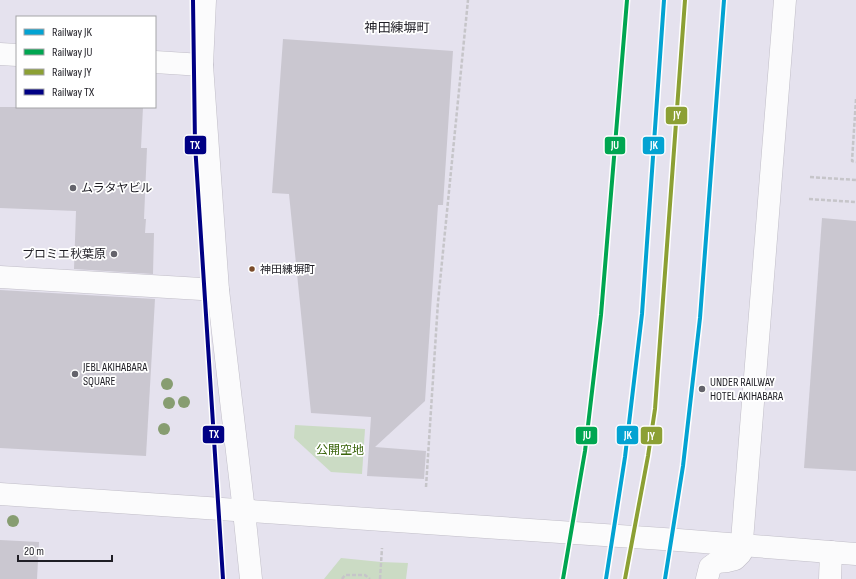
<svg xmlns="http://www.w3.org/2000/svg" width="856" height="579" font-family="'Sofia Sans Condensed','Noto Sans JP',sans-serif">
  <style>
    .green { fill: #cbdbc4 }
    .building { fill: #cac7d0 }
    .lines { fill: none; stroke-linecap: round; stroke-linejoin: round }
    .minor-casing { stroke: #c1bec8; stroke-width: 23 }
    .path { stroke: #c6c5c9; stroke-width: 2.5; stroke-dasharray: 4 2; stroke-linecap: butt }
    .minor { stroke: #fbfbfc; stroke-width: 22 }
    .rail-1-casing { stroke: #fff; stroke-width: 7 }
    .rail-2-casing { stroke: #fff; stroke-width: 7 }
    .rail-3-casing { stroke: #fff; stroke-width: 7 }
    .rail-4-casing { stroke: #fff; stroke-width: 7 }
    .rail-1 { stroke: #03a3d2; stroke-width: 4 }
    .rail-2 { stroke: #00a651; stroke-width: 4 }
    .rail-3 { stroke: #8ca034; stroke-width: 4 }
    .rail-4 { stroke: #000084; stroke-width: 4 }
    .tree { fill: #879d71 }
    .poi-dot { fill: #64636b; stroke: #fff; stroke-width: 1.5 }
    .bus-dot { fill: #7a4b2a; stroke: #fff; stroke-width: 1.5 }
    .labels { text-anchor: middle; dominant-baseline: central; stroke-width: 3.5; stroke-linejoin: round; paint-order: stroke }
    .bus-label { font-size: 11px; fill: #1f1e25; stroke: #fff; text-anchor: start }
    .poi-label { font-size: 12px; fill: #1f1e25; stroke: #fff; text-anchor: start }
    .park-label { font-size: 12px; fill: #3a640b; stroke: #fff }
    .neighbourhood-label { font-size: 13px; fill: #1f1e25; stroke: #fff }
    .line-badge { stroke: #fff; stroke-width: 1.5 }
    .badge-label { font-size: 11px; text-anchor: middle; font-weight: bold; fill: #fff }
  </style>
  <rect width="100%" height="100%" fill="#e5e2ee"/>
  <g class="green">
    <polygon points="295,425 365,429 362,474 331,472 294,438"/>
    <polygon points="341,558 381,562 408,563 406,579 324,579"/>
  </g>
  <g class="building">
    <polygon points="283,39 453,51 443,205 438,205 425,401 375,447 426,451 424,479 367,476 371,417 311,413 289,194 272,193"/>
    <polygon points="0,107 143,107 141,148 147,148 144,219 146,219 145,233 154,233 153,274 74,269 76,211 0,208"/>
    <polygon points="822,218 856,221 856,471 804,468"/>
    <polygon points="0,290 155,299 146,456 0,448"/>
    <polygon points="0,540 39,542 37,579 0,579"/>
  </g>
  <g class="lines">
    <g class="minor-casing">
      <g id="minor">
        <polyline points="205,0 202,65 218,290 244,511 251,579"/>
        <polyline points="0,54 17,55"/>
        <polyline points="155,62 202,65"/>
        <polyline points="0,277 218,290"/>
        <polyline points="0,494 678,540 856,554"/>
        <polyline points="707,579 710,567 717,562 727,561 735,559 741,553 785,0"/>
        <polyline points="830,579 831,552"/>
      </g>
    </g>
    <g class="path">
      <polyline points="856,99 852,161 856,162"/>
      <polyline points="810,177 856,180"/>
      <polyline points="809,199 856,202"/>
      <polyline points="426,487 438,302 468,0"/>
      <polyline points="342,579 345,575 365,575 370,579"/>
      <polyline points="380,579 382,548"/>
    </g>
    <use href="#minor" class="minor"/>
    <g class="rail-1-casing">
      <g id="rail-1">
        <polyline points="606,579 625,457 642,314 664,0"/>
        <polyline points="665,579 683,466 700,318 724,0"/>
      </g>
    </g>
    <g class="rail-2-casing">
      <polyline id="rail-2" points="563,579 585,451 601,315 627,0"/>
    </g>
    <g class="rail-3-casing">
      <polyline id="rail-3" points="625,579 648,456 655,409 685,0"/>
    </g>
    <g class="rail-4-casing">
      <polyline id="rail-4" points="193,0 195,144 223,579"/>
    </g>
    <use href="#rail-1" class="rail-1"/>
    <use href="#rail-2" class="rail-2"/>
    <use href="#rail-3" class="rail-3"/>
    <use href="#rail-4" class="rail-4"/>
  </g>
  <g class="tree">
    <circle cx="167" cy="384" r="6"/>
    <circle cx="184" cy="402" r="6"/>
    <circle cx="169" cy="403" r="6"/>
    <circle cx="164" cy="429" r="6"/>
    <circle cx="13" cy="521" r="6"/>
  </g>
  <g class="poi-dot">
    <circle cx="73" cy="188" r="4"/>
    <circle cx="114" cy="254" r="4"/>
    <circle cx="75" cy="374" r="4"/>
    <circle cx="702" cy="389" r="4"/>
  </g>
  <circle class="bus-dot" cx="252" cy="269" r="3.5"/>
  <g class="labels">
    <g class="bus-label">
      <text x="260" y="269">神田練塀町</text>
    </g>
    <g class="poi-label">
      <text x="81" y="188">ムラタヤビル</text>
      <text x="106" y="254" text-anchor="end">プロミエ秋葉原</text>
      <text x="83" y="367">JEBL AKIHABARA<tspan x="83" dy="14">SQUARE</tspan></text>
      <text x="710" y="382">UNDER RAILWAY<tspan x="710" dy="14">HOTEL AKIHABARA</tspan></text>
    </g>
    <g class="park-label">
      <text x="340" y="450">公開空地</text>
    </g>
    <g class="neighbourhood-label">
      <text x="397" y="28">神田練塀町</text>
    </g>
  </g>
  <g class="line-badge">
    <rect x="665" y="106" width="23" height="19" rx="4" fill="#8ca034"/>
    <rect x="184" y="135" width="23" height="20" rx="4" fill="#000084"/>
    <rect x="642" y="136" width="23" height="19" rx="4" fill="#03a3d2"/>
    <rect x="604" y="136" width="22" height="19" rx="4" fill="#00a651"/>
    <rect x="202" y="425" width="23" height="19" rx="4" fill="#000084"/>
    <rect x="616" y="425" width="23" height="20" rx="4" fill="#03a3d2"/>
    <rect x="575" y="426" width="23" height="19" rx="4" fill="#00a651"/>
    <rect x="640" y="426" width="23" height="19" rx="4" fill="#8ca034"/>
  </g>
  <g class="badge-label">
    <text x="677" y="119">JY</text>
    <text x="195" y="149">TX</text>
    <text x="654" y="149">JK</text>
    <text x="615" y="149">JU</text>
    <text x="214" y="438">TX</text>
    <text x="628" y="439">JK</text>
    <text x="587" y="439">JU</text>
    <text x="651" y="440">JY</text>
  </g>
  <rect x="16" y="16" width="140" height="92" fill="#ffffff" stroke="#a5a5a8"/>
  <rect x="24" y="29" width="20" height="6" fill="#03a3d2" stroke="#a5a5a8"/>
  <text x="52" y="36" font-size="12" fill="#1f1e25">Railway JK</text>
  <rect x="24" y="49" width="20" height="6" fill="#00a651" stroke="#a5a5a8"/>
  <text x="52" y="56" font-size="12" fill="#1f1e25">Railway JU</text>
  <rect x="24" y="69" width="20" height="6" fill="#8ca034" stroke="#a5a5a8"/>
  <text x="52" y="76" font-size="12" fill="#1f1e25">Railway JY</text>
  <rect x="24" y="89" width="20" height="6" fill="#000084" stroke="#a5a5a8"/>
  <text x="52" y="96" font-size="12" fill="#1f1e25">Railway TX</text>
  <path d="M18 555v6h94v-6" fill="none" stroke="#1f1e25" stroke-width="2"/>
  <text x="24" y="555" font-size="12" fill="#1f1e25" stroke="#ffffff" stroke-width="3" paint-order="stroke">20 m</text>
</svg>
